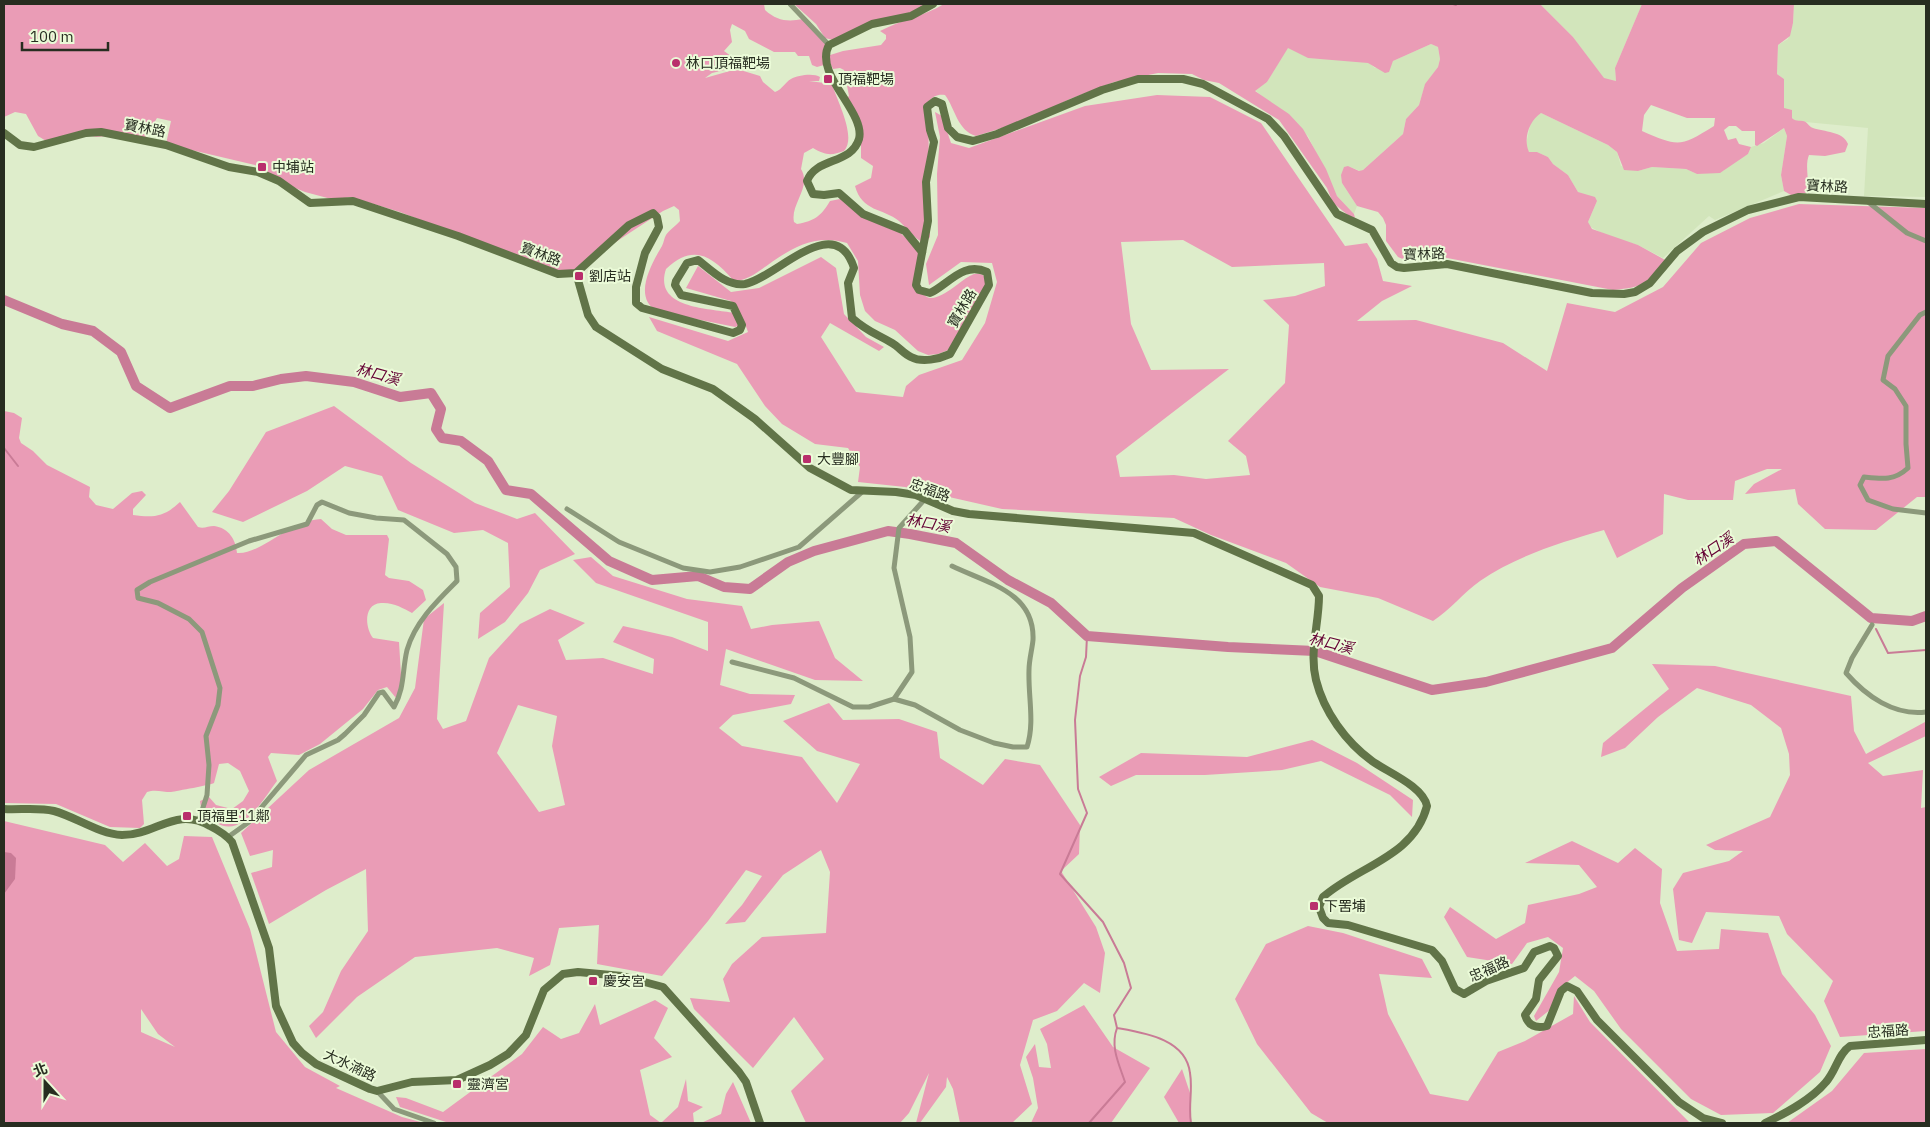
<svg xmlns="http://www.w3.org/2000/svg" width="1930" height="1127" font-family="'IBM Plex Sans','Noto Sans TC',sans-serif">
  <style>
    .built { fill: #d2e5bb }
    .green { fill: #ea9cb6; fill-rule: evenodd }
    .water { fill: #c97b96 }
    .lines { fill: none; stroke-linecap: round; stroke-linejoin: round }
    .stream { stroke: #c97b96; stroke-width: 2 }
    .river { stroke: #c97b96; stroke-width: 10 }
    .street { stroke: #8c997b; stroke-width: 5 }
    .secondary { stroke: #617448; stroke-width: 8 }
    .poi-dot { fill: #b92f6c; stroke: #ebfbd8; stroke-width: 2 }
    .labels { text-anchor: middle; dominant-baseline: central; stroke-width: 4; stroke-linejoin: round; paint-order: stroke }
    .poi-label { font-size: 14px; fill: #272d20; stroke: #ebfbd8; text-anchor: start }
    .street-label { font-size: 14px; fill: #272d20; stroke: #ebfbd8 }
    .water-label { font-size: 15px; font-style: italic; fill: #640134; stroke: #ebfbd8 }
  </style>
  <rect width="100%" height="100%" fill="#deedcb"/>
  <g class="built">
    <polygon points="1540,4 1642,4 1615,68 1616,81 1604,79 1573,37"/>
    <polygon points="1794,4 1926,4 1926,197 1864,196 1868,128 1795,121 1784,108 1784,79 1777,74 1778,45 1788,39 1793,23"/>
    <polygon points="1431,44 1438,47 1440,59 1438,67 1425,85 1419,105 1406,119 1403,134 1363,170 1360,171 1348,166 1342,183 1357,206 1354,214 1337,196 1308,136 1255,90 1267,82 1288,47 1309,58 1349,60 1369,63 1375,68 1391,65 1393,61"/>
    <polygon points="1541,113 1608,145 1617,152 1621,166 1638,171 1652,167 1686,169 1697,174 1723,171 1728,165 1748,154 1751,147 1764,143 1784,128 1787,136 1781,175 1784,191 1715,220 1709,216 1663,258 1638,245 1607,236 1589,226 1588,222 1597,201 1578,192 1568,175 1553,164 1548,157 1537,152 1529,153 1526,145 1530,125 1534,117"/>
  </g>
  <g class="green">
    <path d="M4 4H764L765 10C777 21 788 22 803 19L826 43 824 65 817 67 812 65 809 56H798L795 52H774L749 39 745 31 732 24 730 30 732 42 724 51 735 59 737 67 712 73 705 78 737 69 760 76 763 82 775 92C783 89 785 82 791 79 798 75 814 73 820 77L819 81H809L832 84C837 101 857 137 844 151 831 156 825 155 813 148L804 153 801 169C812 187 790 204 794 222L797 224C815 221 821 216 830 201L845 198 883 226 897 230 917 248 921 258C918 268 915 282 922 292 933 311 960 279 972 275 976 273 979 274 983 275L988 284 951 349 938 354 928 355 918 351 895 330 875 321 865 311 860 295 858 261 847 243C791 226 759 286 733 280 711 255 693 244 666 269 653 309 709 308 734 313L740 316 738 326 735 327 657 311C632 297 652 263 662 246 664 242 664 238 666 235 669 230 676 226 680 221L679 210 674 206 663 211 567 274 541 267 400 212 350 197 335 200 305 192 281 182 255 165 166 144 171 121 157 118 143 141 118 135 97 137 86 135 51 144 38 136 26 114 15 112 4 117Z"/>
    <polygon points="794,4 929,4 923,8 833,40 825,38 816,24"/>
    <path d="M944 4H1540L1573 37 1604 78 1616 81 1615 68 1642 4H1794L1793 23 1790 36 1778 45 1777 74 1784 79V108L1792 110V118C1796 122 1798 120 1803 121 1808 122 1808 126 1813 128 1824 132 1843 131 1848 144L1845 152 1825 156 1809 155C1804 167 1811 184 1806 193L1791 195 1784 191 1781 175 1787 136 1784 128 1757 146 1755 145V131H1742L1736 126H1729L1724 130 1728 140 1736 138 1739 144 1751 147 1748 154 1720 173 1697 174 1686 169 1652 167 1638 171 1624 170 1617 152 1608 145 1541 113C1529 121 1523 139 1529 152H1537L1548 157 1553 164 1568 175 1578 192 1595 197 1597 201 1588 222 1592 229 1638 245 1667 261C1646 284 1645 287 1613 290L1442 257 1405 260 1398 257 1386 241V225L1383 218 1378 212 1357 206 1342 183 1341 175 1344 167 1348 166 1359 171 1363 170 1403 134 1406 119 1419 105 1425 84 1438 67 1440 59 1438 47 1431 44 1393 61 1389 72 1385 73 1368 63 1308 58 1288 48 1267 82 1255 91 1289 114 1303 129 1326 169 1337 196 1354 214 1355 218 1348 215 1333 203 1327 188 1279 120 1219 83 1204 80 1192 74 1158 73 1114 82 1070 99 1024 121 976 136C957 130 956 110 945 95 938 94 933 96 928 102L930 237 927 241 922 242C912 236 907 228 899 221 883 208 862 212 855 186L871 178 873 166 861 158V138L847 98 849 96 844 70 840 68 833 69 827 56 843 51 881 45 886 39V35L880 31C901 20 924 16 944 4ZM1651 105 1687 118H1715L1714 126C1680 147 1679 147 1642 131L1644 115Z"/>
    <path d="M1157 95 1210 97 1261 123 1345 246 1367 243 1377 259 1383 281 1412 286 1382 301 1357 321 1416 320 1503 343 1547 371 1567 303 1615 312 1663 287 1701 243 1750 218 1799 204 1926 208V497H1917L1876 530 1825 529 1798 504 1795 489 1745 494 1754 484 1782 469H1767L1735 481 1733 500H1688L1664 494 1663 534 1617 558 1604 530C1562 542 1516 556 1480 581 1463 593 1450 610 1433 621L1378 598 1320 587 1286 563 1211 535 1174 518 1002 509 905 487 858 482 860 467 848 448 815 444 782 424 765 406 737 364 657 331 649 317 728 341 748 332 744 321 731 301 686 288 698 266 731 292 759 288 821 257 836 268 844 314 866 337 884 347 879 351 830 323 821 337 856 392 903 397 906 386 919 375 962 360 985 323 997 282 992 263 961 262 929 285 926 264 938 235 937 174 940 137 935 112 942 116 951 143 969 148 1085 106ZM1183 240 1232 267 1324 263 1325 286 1295 296 1263 300 1289 325 1285 383 1228 441 1246 456 1250 475 1206 479 1174 475 1120 477 1116 456 1229 369 1151 370 1131 324 1121 242Z"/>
    <polygon points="334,406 411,463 475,503 517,519 535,513 575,554 540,570 528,593 505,622 478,639 480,613 510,587 508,543 483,530 454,533 398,510 382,476 345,466 307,491 243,522 212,512 229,491 266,432"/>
    <path d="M4 411 14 413 22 418 19 438 21 443 33 451 47 465 90 487 89 497 96 505 113 509 132 493 142 491 146 495 133 509V515C154 518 164 517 180 502L198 527C204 529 208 526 214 526 229 528 236 540 237 553 261 555 290 520 321 519L332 529 346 535H387L389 539 385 575 389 578 409 581 423 590 426 600 412 613C403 608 393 602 381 603 363 604 365 628 373 638L399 642 402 691 396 698 387 687 378 690 363 709 320 744 299 755 271 753 268 757 277 781C263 799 242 840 215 822 206 816 201 813 200 801L209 797 216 805 232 809 243 801 249 791 240 771 228 763 219 764 214 783C210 785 177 791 171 792 163 792 155 789 147 792L142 800 144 824 140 828 110 827 56 804 4 803Z"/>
    <path d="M591 557 613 576 687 599 742 606 751 629 772 625 819 621 835 658 863 681 815 680 726 649 720 685 750 694 795 695 791 704 733 715 719 728 742 746 802 757 837 803 860 764 817 751 783 721 829 703 843 720 899 719 937 732 940 758 983 785 1005 759 1040 765 1080 825 1079 854 1061 871 1096 927 1105 953 1100 993 1084 983 1057 1011 1033 1020 1020 1065 1032 1104 1012 1123H960L953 1089 947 1077 946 1087 920 1123H916L929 1073 909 1113 900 1123H806L791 1091 824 1059 794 1017 753 1068 694 1009 690 998 730 1002 723 979 732 964 762 937 826 933 830 872 821 850 783 875 745 922 725 924 742 905 762 876 746 870 708 921 662 976 597 964 599 925 559 928 550 965 529 976 534 958 497 948 415 957 357 997 316 1038 309 1026 323 1012 341 971 368 931 366 869 326 890 269 924 251 873 272 867 273 850 250 856 241 833 309 770 399 718 415 688 424 619 444 603 437 719 443 729 466 721 489 658 520 624 550 609 585 623 558 640 566 660 603 658 653 674 654 659 613 642 623 626 672 637 708 651V622L596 583 573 560ZM518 705 557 716 552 746 565 805 539 812 497 753Z"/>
    <polygon points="1652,664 1715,666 1851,696 1854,731 1866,754 1925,722 1926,736 1868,763 1883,776 1923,770 1921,808 1926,807 1926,1031 1840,1037 1824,1001 1833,981 1787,934 1779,916 1706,912 1692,943 1679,940 1673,889 1683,873 1729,861 1743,851 1715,850 1706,845 1770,817 1790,775 1789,754 1781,728 1751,705 1697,688 1658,717 1625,748 1601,757 1603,743 1669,689"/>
    <polygon points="1312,740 1357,763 1413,800 1412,817 1390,795 1321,761 1282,770 1205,775 1136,775 1111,786 1099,777 1141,753 1247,757"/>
    <path d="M4 821 105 845 123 862 145 843 167 866 179 859 184 836 212 837 250 929 276 1032 305 1067 340 1086 336 1088 402 1117 424 1123H4ZM141 1009 158 1034 175 1047 141 1032Z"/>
    <polygon points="1572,841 1618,863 1635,848 1662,869 1660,903 1677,951 1719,949 1721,929 1768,933 1782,974 1815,1015 1831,1046 1820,1072 1773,1113 1721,1115 1691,1099 1621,1029 1594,991 1575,976 1560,988 1551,1009 1536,1021 1534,1016 1559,972 1563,948 1548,937 1527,943 1512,964 1467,957 1444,917 1450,907 1496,939 1525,923 1528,905 1579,894 1597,887 1579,865 1525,863"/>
    <polygon points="1308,926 1343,933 1422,959 1432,978 1379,974 1388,1014 1430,1094 1468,1101 1498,1052 1525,1041 1573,1014 1574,996 1590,1022 1690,1123 1328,1123 1311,1113 1257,1044 1235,999 1266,944"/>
    <polygon points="655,1000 668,1008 654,1038 672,1057 640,1070 650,1115 661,1123 678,1107 686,1079 688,1101 703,1107 693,1113 694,1123 449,1123 400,1107 396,1097 406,1098 443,1112 522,1054 543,1027 561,1039 579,1033 595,1004 600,1025"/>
    <polygon points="1084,1005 1113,1047 1150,1068 1111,1123 1031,1123 1038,1108 1033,1078 1026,1057 1035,1044 1039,1067 1051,1068 1047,1044 1040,1029"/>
    <polygon points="1926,1049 1926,1123 1787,1123 1832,1091 1864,1053"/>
    <polygon points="1182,1069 1190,1093 1190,1123 1179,1123 1164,1097"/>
    <polygon points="733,1082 751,1123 701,1123 721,1114 726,1094"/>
  </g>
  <polygon class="water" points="4,852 11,853 16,858 15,879 4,894"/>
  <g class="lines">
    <g class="stream">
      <polyline points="1453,4 1456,5"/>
      <polyline points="4,448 18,466"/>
      <polyline points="1871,618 1872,620"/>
      <polyline points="1876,629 1888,653 1926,650"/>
      <path d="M1087 636 1086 657 1080 676 1075 720 1078 789 1087 813 1060 874 1103 922 1124 963 1131 988 1114 1015 1117 1028C1145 1033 1186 1039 1190 1073 1193 1090 1188 1106 1191 1123"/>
      <path d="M1089 1123 1125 1082C1119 1064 1110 1047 1117 1028"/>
    </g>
    <polyline class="river" points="4,300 62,324 93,331 121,352 136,386 170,408 230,386 253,386 281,379 306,376 354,382 400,397 431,393 441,409 436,429 442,438 461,441 488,461 506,490 531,494 609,561 652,580 698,576 724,587 750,589 788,562 814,551 888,531 910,534 956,543 1008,580 1051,603 1087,636 1228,647 1315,651 1432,690 1486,682 1612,648 1682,588 1744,544 1776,541 1871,618 1912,621 1926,616"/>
    <g class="street">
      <polyline points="790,4 829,45"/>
      <polyline points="1867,201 1907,233 1926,241"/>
      <path d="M1926 312 1920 315 1888 356 1883 380 1895 389 1906 406V444L1908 468C1894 481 1882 479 1864 477L1860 485 1868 500 1893 509 1926 513"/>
      <polyline points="567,509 619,542 683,568 710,572 740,567 799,547 862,492"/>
      <path d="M1872 625 1852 658 1846 673C1866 696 1894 716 1926 712"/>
      <path d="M732 662 794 678 853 707H869L894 699 915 705 960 730 994 743 1013 747H1027C1035 722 1028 697 1029 670 1029 660 1032 650 1033 640 1035 592 987 583 952 566"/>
      <polyline points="894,699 912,672 910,637 894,568 899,528 925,499"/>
      <path d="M199 820 207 795 209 765 206 736 218 705 220 688 202 632 189 619 158 603 138 598 137 590 150 582 249 541 307 524 317 505 322 502 349 513 376 518 404 520 447 554 456 567 457 581C437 601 415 622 407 650 402 671 405 687 394 707L383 692 379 693 364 715 345 734 338 740 306 755 249 822 228 837"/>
      <polyline points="377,1091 394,1109 434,1123"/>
    </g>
    <g class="secondary">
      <path d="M4 133 20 145 34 147 86 133 101 132 166 145 229 167 258 172 279 181 310 203 353 201 458 236 558 274 576 273 629 225 653 213 657 217 659 227 645 253 636 287V303L642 308 733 333 740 330 742 325 733 306 681 295 675 285 676 281 687 263 698 260C711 270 727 287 745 284 776 278 835 209 854 268L848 283 852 318C868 332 875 333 892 343 899 347 904 354 911 357 922 363 939 359 950 354L989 285 987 272C963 261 949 284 930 293L919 290 916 285 928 221 926 182 934 142 930 130 927 107 935 101 942 104 948 128 957 137 973 141 997 134 1102 90 1138 79H1183L1203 84 1268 119 1284 136 1337 214 1372 230 1391 263 1397 267 1404 268 1447 264 1592 293 1624 294 1635 292 1650 283 1677 251 1703 232 1748 210 1799 197 1926 204"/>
      <path d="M922 252 905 231 863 214 839 193 824 195 813 194 807 181C816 157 851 165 859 139 866 112 813 74 829 45L872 24 911 16 933 4"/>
      <path d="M576 273 588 315 596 327 662 369 713 389 755 419 810 468 851 490 896 492 916 495 953 511 969 514 1194 533 1312 585 1319 596C1319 624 1309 652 1316 680 1324 712 1346 742 1372 761 1387 772 1423 786 1427 806 1414 857 1358 866 1323 897L1319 907 1323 918 1328 923 1348 925 1432 950 1442 961 1455 989 1464 994 1486 981 1524 968 1534 952 1550 946 1554 948 1558 956 1539 980 1536 999 1525 1015C1528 1026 1536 1029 1547 1026L1561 991 1567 986 1577 991 1597 1020 1679 1102 1703 1118 1722 1123"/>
      <path d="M4 809C20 810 38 807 54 811 76 817 99 834 122 835 156 835 176 806 210 826 218 830 226 835 232 842L269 948 276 1006 293 1043 302 1053 316 1064 370 1089 377 1091 412 1082 457 1080 490 1065 508 1054 526 1035 544 990 563 974 578 972 622 976 663 987 739 1072 746 1082 760 1123"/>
      <path d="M1765 1123C1786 1113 1811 1100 1826 1082 1836 1071 1838 1054 1850 1046L1926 1040"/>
    </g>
  </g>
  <g class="poi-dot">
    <circle cx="676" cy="63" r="5"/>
    <rect x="823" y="74" width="10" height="10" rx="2.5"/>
    <rect x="257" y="162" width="10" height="10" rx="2.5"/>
    <rect x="574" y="271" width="10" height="10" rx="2.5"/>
    <rect x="802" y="454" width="10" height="10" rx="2.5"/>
    <rect x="182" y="811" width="10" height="10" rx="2.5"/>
    <rect x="1309" y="901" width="10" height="10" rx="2.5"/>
    <rect x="588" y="976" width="10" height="10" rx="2.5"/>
    <rect x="452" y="1079" width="10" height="10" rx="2.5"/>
  </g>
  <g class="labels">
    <g class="poi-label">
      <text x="686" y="63">林口頂福靶場</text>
      <text x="838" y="79">頂福靶場</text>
      <text x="272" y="167">中埔站</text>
      <text x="589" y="276">劉店站</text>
      <text x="817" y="459">大豐腳</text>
      <text x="197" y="816">頂福里11鄰</text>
      <text x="1324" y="906">下罟埔</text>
      <text x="603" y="981">慶安宮</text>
      <text x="467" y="1084">靈濟宮</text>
    </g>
    <g class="street-label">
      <text transform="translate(145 128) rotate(11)">寶林路</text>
      <text transform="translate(1827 186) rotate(3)">寶林路</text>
      <text transform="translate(541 254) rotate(20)">寶林路</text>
      <text transform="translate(1424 254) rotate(-2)">寶林路</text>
      <text transform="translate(962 308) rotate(-60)">寶林路</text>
      <text transform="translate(930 490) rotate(20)">忠福路</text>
      <text transform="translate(1489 969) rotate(-24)">忠福路</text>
      <text transform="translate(1888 1031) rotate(-4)">忠福路</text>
      <text transform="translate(350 1065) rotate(25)">大水湳路</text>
    </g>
    <g class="water-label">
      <text transform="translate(378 374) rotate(15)">林口溪</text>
      <text transform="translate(928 523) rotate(10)">林口溪</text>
      <text transform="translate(1713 549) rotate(-34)">林口溪</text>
      <text transform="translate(1331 643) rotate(14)">林口溪</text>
    </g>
  </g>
  <rect width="1930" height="1127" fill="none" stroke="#272d20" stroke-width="10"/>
  <g transform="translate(45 1082) rotate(339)" stroke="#ebfbd8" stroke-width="4" paint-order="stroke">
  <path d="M0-4L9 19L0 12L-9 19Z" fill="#272d20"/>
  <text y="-8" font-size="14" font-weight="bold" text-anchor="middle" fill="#272d20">北</text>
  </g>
  <path d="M22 42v8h86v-8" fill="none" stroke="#272d20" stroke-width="2.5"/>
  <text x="30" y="42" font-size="15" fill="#272d20" stroke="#ebfbd8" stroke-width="4" paint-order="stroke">100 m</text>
</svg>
